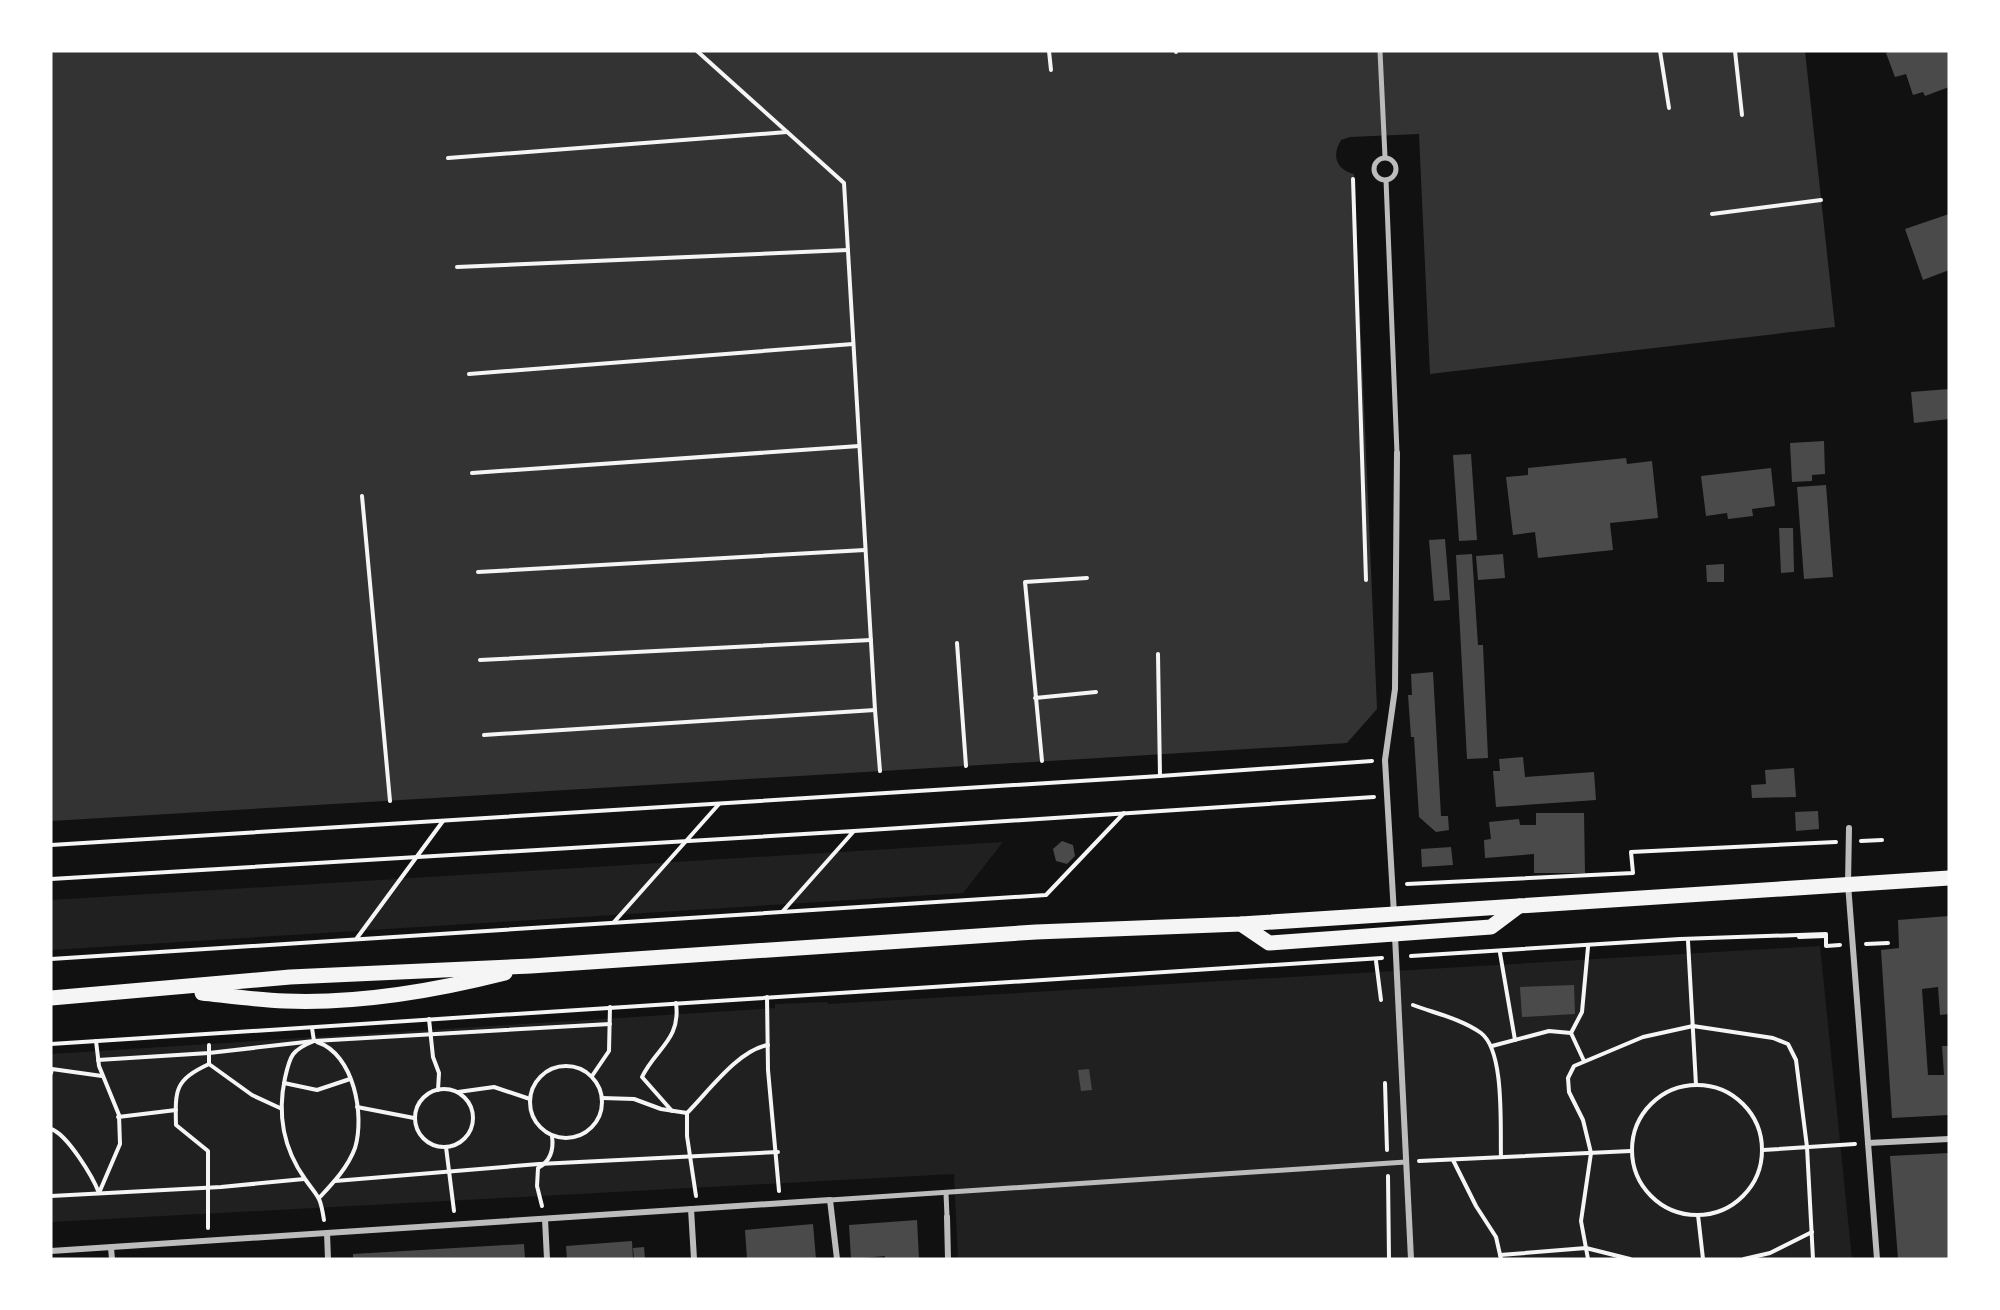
<svg xmlns="http://www.w3.org/2000/svg" width="2000" height="1310" font-family="'Work Sans',sans-serif">
  <style>
    .green { fill: #202020 }
    .water { fill: #333 }
    .building { fill: #4a4a4a }
    .lines { fill: none; stroke-linecap: round; stroke-linejoin: round }
    .path { stroke: #f5f5f5; stroke-width: 4 }
    .pedestrian { stroke: #bcbcbc; stroke-width: 5 }
    .minor { stroke: #bcbcbc; stroke-width: 6 }
    .primary { stroke: #f5f5f5; stroke-width: 15 }
  </style>
  <rect width="100%" height="100%" fill="#111"/>
  <g class="green">
    <polygon points="1003,842 963,893 51,950 51,900"/>
    <polygon points="1820,946 1852,1259 958,1259 954,1174 51,1222 51,1054 775,1008 775,1004 827,1002 828,1004"/>
  </g>
  <path class="water" d="M51 51H1805L1835 327 1430 374 1419 134 1350 137 1341 140C1332 155 1335 169 1354 174L1377 709 1347 743 51 821Z"/>
  <g class="building">
    <polygon points="1891,51 1949,51 1949,87 1925,96 1923,92 1913,95 1906,74 1895,77 1886,53"/>
    <polygon points="1949,214 1949,270 1923,280 1905,229"/>
    <polygon points="1949,389 1949,419 1914,423 1911,392"/>
    <polygon points="1824,441 1825,474 1812,475 1812,481 1792,482 1790,443"/>
    <polygon points="1471,454 1477,540 1459,541 1453,455"/>
    <polygon points="1626,458 1627,464 1652,461 1658,518 1610,523 1613,550 1538,558 1535,532 1513,535 1506,477 1528,475 1528,468"/>
    <polygon points="1771,468 1775,506 1752,509 1753,516 1728,519 1727,513 1706,516 1701,476"/>
    <polygon points="1826,485 1833,577 1804,579 1797,487"/>
    <polygon points="1779,528 1793,528 1794,572 1781,573"/>
    <polygon points="1445,539 1450,600 1434,601 1429,540"/>
    <polygon points="1472,554 1478,645 1483,645 1488,758 1467,759 1456,555"/>
    <polygon points="1503,554 1505,578 1478,580 1476,556"/>
    <polygon points="1724,564 1724,582 1707,582 1706,565"/>
    <polygon points="1433,672 1441,816 1448,816 1449,830 1436,832 1419,817 1414,737 1411,737 1408,695 1412,695 1411,674"/>
    <polygon points="1523,757 1525,777 1594,772 1596,800 1496,807 1493,771 1500,771 1499,759"/>
    <polygon points="1794,768 1796,797 1752,798 1751,785 1766,784 1765,770"/>
    <polygon points="1818,811 1819,829 1796,831 1795,812"/>
    <polygon points="1536,813 1584,813 1585,873 1534,873 1534,854 1485,858 1484,840 1491,839 1489,822 1519,819 1520,825 1536,825"/>
    <polygon points="1062,841 1073,845 1075,856 1067,864 1056,861 1053,849"/>
    <polygon points="1451,847 1453,865 1422,867 1421,849"/>
    <polygon points="1949,916 1949,1014 1940,1015 1938,987 1922,989 1928,1075 1944,1075 1942,1046 1949,1046 1949,1115 1892,1118 1881,950 1899,948 1898,920"/>
    <polygon points="1574,985 1575,1014 1522,1017 1520,987"/>
    <polygon points="1089,1069 1092,1090 1081,1091 1078,1070"/>
    <polygon points="1949,1153 1949,1259 1898,1259 1890,1156"/>
    <polygon points="917,1220 919,1259 885,1259 885,1256 851,1259 849,1225"/>
    <polygon points="813,1224 816,1259 747,1259 745,1230"/>
    <polygon points="632,1241 633,1259 567,1259 566,1246"/>
    <polygon points="524,1244 525,1259 353,1259 353,1254"/>
    <polygon points="644,1247 645,1259 634,1259 633,1248"/>
  </g>
  <g class="lines">
    <g class="path">
      <polyline points="697,51 844,183 875,710 880,771"/>
      <polyline points="1049,51 1051,70"/>
      <polyline points="1176,51 1176,52"/>
      <polyline points="1660,51 1669,108"/>
      <polyline points="1735,51 1742,115"/>
      <polyline points="448,158 787,132"/>
      <polyline points="1353,179 1366,580"/>
      <polyline points="1712,214 1821,200"/>
      <polyline points="457,267 848,250"/>
      <polyline points="469,374 853,344"/>
      <polyline points="472,473 859,446"/>
      <polyline points="362,496 390,801"/>
      <polyline points="478,572 865,550"/>
      <polyline points="957,643 966,766"/>
      <polyline points="1158,654 1160,776"/>
      <polyline points="480,660 871,640"/>
      <polyline points="1035,698 1096,692"/>
      <polyline points="484,735 875,710"/>
      <polyline points="1042,761 1025,582 1087,578"/>
      <polyline points="854,831 1374,797"/>
      <polyline points="1861,841 1882,840"/>
      <polyline points="51,845 1160,776 1372,761"/>
      <polyline points="51,879 854,831 783,911"/>
      <polyline points="1407,884 1633,873 1631,852 1836,842"/>
      <polyline points="614,922 719,804"/>
      <polyline points="1799,937 1826,936"/>
      <polyline points="357,938 443,821"/>
      <polyline points="1688,941 1696,1085"/>
      <polyline points="1866,944 1888,943"/>
      <polyline points="1500,953 1515,1040"/>
      <polyline points="1411,956 1680,939 1826,934 1826,946 1840,945"/>
      <polyline points="51,959 1046,895 1124,813"/>
      <polyline points="1376,961 1381,1000"/>
      <polyline points="767,997 768,1070 779,1191"/>
      <path d="M1413 1005C1434 1013 1462 1019 1481 1033 1505 1051 1500 1127 1501 1157"/>
      <polyline points="429,1019 433,1057 439,1073 438,1090"/>
      <path d="M312 1028 314 1041C292 1050 290 1055 285 1078 277 1115 283 1148 305 1179 319 1199 320 1195 324 1220"/>
      <polyline points="1571,1033 1582,1012 1588,947"/>
      <polyline points="96,1041 99,1066 119,1115 120,1144 99,1193"/>
      <path d="M317 1042C354 1054 365 1115 355 1148 348 1167 334 1182 320 1197"/>
      <polyline points="51,1044 1382,958"/>
      <polyline points="1492,1046 1549,1031 1571,1033 1584,1061"/>
      <polyline points="98,1060 209,1053 314,1041 610,1024"/>
      <polyline points="209,1064 252,1095 280,1108"/>
      <circle cx="566" cy="1102" r="36"/>
      <polyline points="51,1073 52,1069 102,1076"/>
      <polyline points="592,1076 609,1051 610,1007"/>
      <polyline points="284,1083 317,1090 350,1079"/>
      <polyline points="1385,1083 1387,1150"/>
      <circle cx="1697" cy="1150" r="65"/>
      <circle cx="444" cy="1118" r="29"/>
      <polyline points="458,1092 494,1087 530,1099"/>
      <polyline points="602,1098 634,1099 661,1109 687,1113"/>
      <polyline points="357,1107 414,1118"/>
      <path d="M672 1111 642 1077C656 1048 681 1040 676 1003"/>
      <polyline points="118,1117 176,1110"/>
      <path d="M51 1129C67 1134 93 1177 99 1193"/>
      <polyline points="446,1147 454,1211"/>
      <polyline points="1763,1150 1855,1144"/>
      <polyline points="1453,1160 1476,1206 1496,1237 1501,1259"/>
      <polyline points="1419,1161 1631,1151"/>
      <polyline points="1388,1176 1389,1259"/>
      <polyline points="335,1181 539,1164 778,1152"/>
      <polyline points="51,1196 221,1187 304,1179"/>
      <path d="M696 1196 687 1136V1113C708 1092 738 1050 768 1045"/>
      <path d="M542 1206 537 1186 538 1168C551 1161 554 1150 552 1136"/>
      <polyline points="1698,1215 1703,1259"/>
      <path d="M208 1228V1151L176 1125C175 1089 175 1080 209 1064V1045"/>
      <polyline points="1500,1255 1586,1248 1630,1259"/>
      <polyline points="1588,1259 1581,1221 1591,1153 1583,1120 1569,1092 1568,1078 1574,1066 1643,1037 1693,1026 1773,1038 1788,1044 1796,1060 1807,1147 1813,1259"/>
      <polyline points="1744,1259 1770,1253 1812,1232"/>
    </g>
    <g class="pedestrian">
      <polyline points="1380,51 1385,157"/>
      <circle cx="1385" cy="169" r="11"/>
      <polyline points="1386,180 1397,453"/>
      <polyline points="946,1193 947,1217"/>
      <polyline points="830,1200 1406,1162"/>
    </g>
    <g class="minor">
      <polyline points="1849,828 1848,884 1877,1259"/>
      <polyline points="1394,914 1385,760 1395,689 1397,453"/>
      <polyline points="1395,936 1411,1259"/>
      <polyline points="1868,1143 1949,1139"/>
      <polyline points="691,1209 694,1259"/>
      <polyline points="947,1217 948,1259"/>
      <polyline points="545,1219 547,1259"/>
      <polyline points="327,1233 328,1259"/>
      <polyline points="111,1248 112,1259"/>
      <polyline points="51,1251 830,1200 837,1259"/>
    </g>
    <g class="primary">
      <polyline points="1241,924 1269,943 1491,927 1519,906"/>
      <path d="M202 993C229 996 257 1000 285 1001 358 1004 434 991 505 973"/>
      <polyline points="51,998 290,977 531,966 1036,932 1241,924 1949,878"/>
    </g>
  </g>
  <rect width="2000" height="1310" fill="none" stroke="#ffffff" stroke-width="105"/>
</svg>
